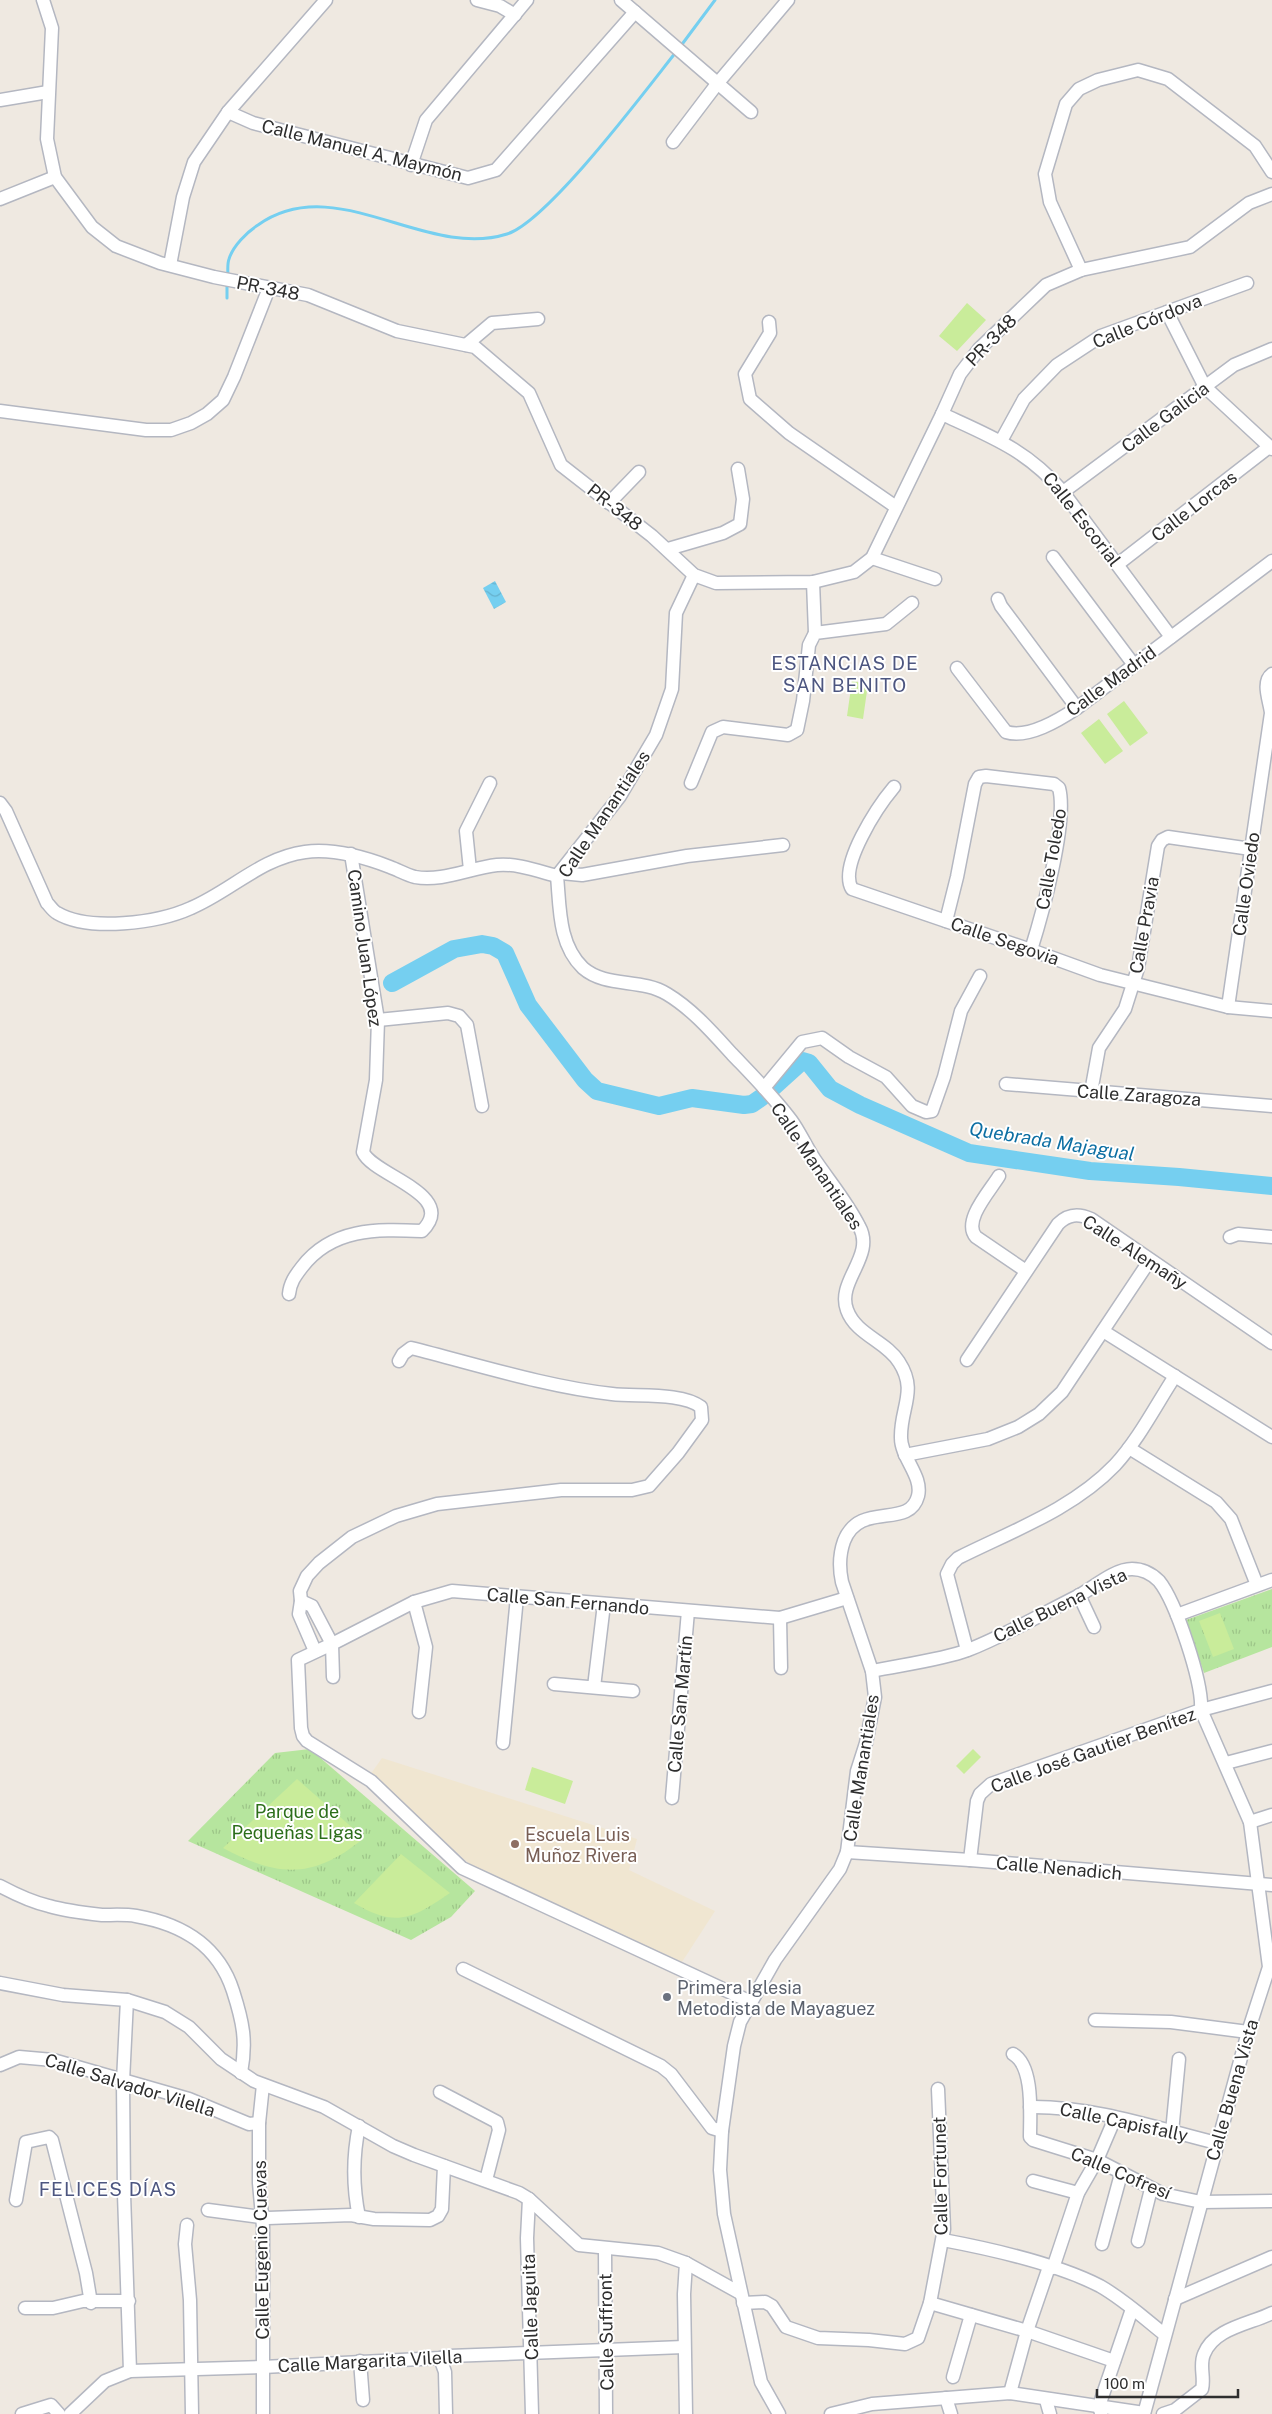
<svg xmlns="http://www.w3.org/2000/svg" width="1272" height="2414" font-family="'Public Sans',sans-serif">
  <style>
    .education { fill: #f0e6d1 }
    .grass { fill: url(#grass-tufts) }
    .pitch { fill: #c9ec9a }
    .water { fill: url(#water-waves) }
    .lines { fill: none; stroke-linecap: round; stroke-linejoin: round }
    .stream { stroke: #75cff0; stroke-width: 3 }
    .river { stroke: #75cff0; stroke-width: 18 }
    .minor-casing { stroke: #b4b7c1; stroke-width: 15 }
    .minor { stroke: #fff; stroke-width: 12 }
    .education-dot { fill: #8d6e63; stroke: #fff; stroke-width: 2 }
    .worship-dot { fill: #6b7280; stroke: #fff; stroke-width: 2 }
    .labels { text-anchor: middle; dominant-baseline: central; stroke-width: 4; stroke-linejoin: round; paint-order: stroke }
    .street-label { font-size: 18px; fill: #2e2e2e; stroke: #fff }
    .park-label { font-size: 18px; fill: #2c6e1b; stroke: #fff }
    .education-label { font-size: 18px; fill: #785e54; stroke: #fff; text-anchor: start }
    .worship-label { font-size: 18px; fill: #5b616d; stroke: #fff; text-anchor: start }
    .neighbourhood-label { font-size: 19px; letter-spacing: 1px; fill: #4d5680; stroke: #fff }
    .water-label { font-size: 19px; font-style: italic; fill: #0d6fa3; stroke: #fff }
  </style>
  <defs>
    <pattern id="grass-tufts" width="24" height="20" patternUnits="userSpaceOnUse" patternTransform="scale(1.25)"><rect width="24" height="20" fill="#b6e59e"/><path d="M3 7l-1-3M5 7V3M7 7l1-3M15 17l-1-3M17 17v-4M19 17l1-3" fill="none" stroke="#9dc588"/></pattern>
    <pattern id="water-waves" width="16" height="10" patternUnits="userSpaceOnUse" patternTransform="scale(1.25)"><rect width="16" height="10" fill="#75cff0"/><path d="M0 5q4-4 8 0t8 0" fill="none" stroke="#66b2ce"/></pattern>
  </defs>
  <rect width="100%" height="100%" fill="#efe9e1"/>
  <polygon class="education" points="382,1758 637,1839 629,1870 715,1911 682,1962 501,1881 474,1868 370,1775"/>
  <g class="grass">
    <polygon points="1272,1589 1272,1647 1204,1673 1186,1620"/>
    <polygon points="310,1749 475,1891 451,1917 411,1940 188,1841 275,1753"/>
  </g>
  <g class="pitch">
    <polygon points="967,303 986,320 957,351 939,336"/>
    <polygon points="852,681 868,684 863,719 847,716"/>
    <polygon points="1124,701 1148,733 1130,746 1107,714"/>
    <polygon points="1099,719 1123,751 1105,764 1081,733"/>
    <polygon points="1220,1613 1234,1649 1213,1657 1199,1621"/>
    <polygon points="973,1749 981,1757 964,1774 956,1766"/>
    <polygon points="532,1767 573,1781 565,1804 525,1790"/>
    <path d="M297 1779 364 1838C314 1879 279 1878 223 1848Z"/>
    <path d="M401 1854 450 1893C412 1919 396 1928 354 1903Z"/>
  </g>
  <polygon class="water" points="495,581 506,602 494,609 483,588"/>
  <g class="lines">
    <g class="stream">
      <polyline points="680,47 715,0"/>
      <path d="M228 278C228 272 227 264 229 259 233 246 247 232 258 225 336 170 425 260 507 234 548 221 645 91 676 52"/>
      <polyline points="227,298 227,284"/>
    </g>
    <g class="river">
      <polyline points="392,983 454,949 482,944 493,946 505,953 528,1005 585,1080 597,1091 659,1106 692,1098 744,1105 752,1104 762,1097"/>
      <polyline points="771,1089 802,1061 809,1063 830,1089 860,1105 969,1153 1090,1171 1179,1177 1272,1186"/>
    </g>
    <g class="minor-casing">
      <g id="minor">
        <polyline points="43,0 52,28 47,139 55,177 92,227 116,246 160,263 214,277 308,295 397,331 475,347 529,393 561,465 652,536 694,575 716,583 813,582 854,572 872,558 942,414 960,374 979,349 1046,285 1081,270 1190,247 1249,203 1272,194"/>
        <polyline points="477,0 500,6 515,15"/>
        <polyline points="621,0 751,112"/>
        <polyline points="0,100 48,92"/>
        <polyline points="228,112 253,123 468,178 496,170 635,12"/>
        <polyline points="673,142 717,84 788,0"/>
        <polyline points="411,165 426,120 527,0"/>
        <polyline points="0,199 55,177"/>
        <polyline points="170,265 183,197 194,162 228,112 326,0"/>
        <polyline points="1081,270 1050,202 1045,174 1066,104 1079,89 1098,80 1138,70 1168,79 1255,146 1272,172"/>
        <polyline points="1167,312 1205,387 1272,449"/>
        <polyline points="769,322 770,333 745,374 750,399 789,433 896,507"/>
        <polyline points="466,345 492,323 538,319"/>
        <polyline points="0,411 146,430 171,430 191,423 207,414 223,400 234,377 269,288"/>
        <path d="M942 414C992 437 1027 450 1063 492L1171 637"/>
        <polyline points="1001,441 1024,399 1057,365 1101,336 1247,283"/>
        <polyline points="1063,492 1234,365 1272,349"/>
        <polyline points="609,503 639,472"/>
        <polyline points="668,549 723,533 740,524 743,499 738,469"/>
        <polyline points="1053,557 1134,665"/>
        <polyline points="872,558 935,579"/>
        <polyline points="1118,564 1269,447"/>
        <path d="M694 575 676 613 672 689 656 735 620 796 557 876C560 907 558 944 583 968 606 988 641 978 667 994 692 1009 712 1032 732 1054 752 1075 773 1096 791 1120 800 1132 806 1147 815 1160 830 1182 847 1202 859 1226 876 1256 836 1281 847 1310 856 1335 886 1341 899 1362 918 1391 900 1408 901 1438 901 1458 923 1476 918 1496 909 1530 860 1500 844 1541 839 1555 839 1568 842 1582L872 1671 875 1697 866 1743 857 1771 847 1852 840 1869 775 1960 740 2022 734 2046 722 2131 720 2170 724 2214 761 2382 779 2414"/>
        <polyline points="813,582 815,633"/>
        <polyline points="998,599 1001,606 1077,708"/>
        <path d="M957 668 1006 732C1028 739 1059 720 1077 708L1272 561"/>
        <polyline points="691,783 712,732 723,727 788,735 797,730 803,701 809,645 815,633 886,624 912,603"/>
        <path d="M894 787C878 806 838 866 852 889L1031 950 1100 975 1228 1007 1272 1011"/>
        <path d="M0 803 6 811 47 903C50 906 53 911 57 913 89 932 158 923 191 908 231 891 261 858 305 852 334 848 364 857 390 867 398 870 407 875 415 877 442 882 470 868 497 865 516 863 538 871 557 876"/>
        <polyline points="470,870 466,831 490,783"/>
        <polyline points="561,873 582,875 687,856 783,845"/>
        <path d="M946 921 957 877 975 784 979 777 986 776 1054 784 1059 788C1068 821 1042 915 1031 950"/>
        <path d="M1228 1007 1271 713C1270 702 1261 682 1272 674"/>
        <polyline points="378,1020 448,1013 459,1016 467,1025 482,1106"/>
        <polyline points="1006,1084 1272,1106"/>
        <polyline points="764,1088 802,1042 822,1038 849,1057 886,1077 912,1106 926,1112 932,1111 944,1077 961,1011 980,976"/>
        <polyline points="1091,1092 1099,1048 1125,1009 1138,968 1158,846 1162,840 1168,837 1251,849"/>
        <path d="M999 1176C990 1191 962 1221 976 1237L1026 1271"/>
        <polyline points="1230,1237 1238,1234 1272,1237"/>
        <path d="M289 1294C290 1283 295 1276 302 1267 332 1228 376 1229 422 1231 459 1194 373 1176 363 1152L376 1080 378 1020 351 854"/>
        <polyline points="1103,1331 1272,1437"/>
        <path d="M967 1360 1058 1224C1068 1214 1078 1213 1091 1219L1272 1343"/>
        <polyline points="1129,1448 1216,1502 1231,1519 1257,1585"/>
        <polyline points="905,1455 988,1439 1018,1427 1039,1414 1062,1392 1150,1260"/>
        <polyline points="1079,1595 1094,1627"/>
        <polyline points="301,1601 312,1606 332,1644 298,1660 301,1728 303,1736 307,1741 371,1781 462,1868 751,2002"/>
        <polyline points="414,1602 426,1647 419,1712"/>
        <polyline points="1177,1615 1272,1580"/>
        <polyline points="780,1618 781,1668"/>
        <path d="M967 1650 947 1574 952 1564 958 1558C1012 1531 1073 1509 1115 1465 1139 1439 1156 1405 1175 1376"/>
        <path d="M315 1651 299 1614 301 1601 300 1591 307 1576 319 1563 352 1537 396 1516 437 1504 561 1490H632L649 1486 678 1453 702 1420 701 1407C682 1392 636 1397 612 1394 547 1387 475 1364 411 1348L403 1354 399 1361"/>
        <path d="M872 1671C900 1665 942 1660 968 1650 1006 1635 1042 1614 1078 1596 1093 1588 1114 1569 1132 1569 1142 1569 1152 1574 1159 1581 1176 1602 1203 1683 1201 1710L1250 1822 1269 1967 1248 2032 1144 2414"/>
        <polyline points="333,1677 332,1644 414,1602 452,1591 780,1618 847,1598"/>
        <polyline points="554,1684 633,1691"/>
        <polyline points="594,1687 604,1604"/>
        <polyline points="503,1743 517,1597"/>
        <polyline points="1226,1763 1272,1751"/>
        <polyline points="672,1798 688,1611"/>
        <polyline points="1250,1822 1272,1815"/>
        <polyline points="847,1852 970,1860 1272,1885"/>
        <polyline points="970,1860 977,1801 980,1794 991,1784 1201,1710 1272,1691"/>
        <path d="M0 1886C15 1894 32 1902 49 1906 66 1911 84 1913 102 1915 113 1915 125 1914 136 1916 182 1924 218 1945 233 1991 243 2022 247 2041 241 2073"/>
        <polyline points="463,1969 661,2066 671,2074 712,2128 722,2131"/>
        <polyline points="0,1983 63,1995 127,2000 165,2012 189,2027 221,2059 254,2081 324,2107 393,2146 414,2155 519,2193 529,2199 579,2245 658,2253 686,2263 740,2293"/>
        <polyline points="127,2000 123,2081 124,2194 130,2371"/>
        <polyline points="1095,2020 1171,2022 1248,2032"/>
        <path d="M1013 2054C1034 2066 1030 2114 1030 2137L1033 2140 1097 2160 1163 2194 1201 2202 1272 2201"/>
        <polyline points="0,2065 19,2057 53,2060 189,2099 249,2124 259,2123"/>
        <polyline points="440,2092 497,2122 499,2130 486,2180"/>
        <path d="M1030 2107C1093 2106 1156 2128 1217 2143"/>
        <path d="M359 2126C353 2155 353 2188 359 2217"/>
        <polyline points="1172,2132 1179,2059"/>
        <polyline points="1033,2181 1078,2193"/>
        <polyline points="529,2199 527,2238 532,2414"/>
        <polyline points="16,2200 26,2142 49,2137 52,2140 86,2273 91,2303"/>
        <polyline points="208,2210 268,2218 351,2215 374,2219 430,2220 438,2216 442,2209 444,2166"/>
        <polyline points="187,2225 185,2244 190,2300 192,2414"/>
        <path d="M943 2240C991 2249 1057 2264 1100 2286 1123 2299 1144 2318 1164 2334"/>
        <polyline points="1138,2241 1151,2189"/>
        <polyline points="1102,2244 1121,2174"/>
        <polyline points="605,2249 606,2414"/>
        <polyline points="686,2263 684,2294 686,2414"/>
        <polyline points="1053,2268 1078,2193 1097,2160 1115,2118"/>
        <polyline points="1175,2299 1272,2257"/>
        <polyline points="743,2303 765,2302 772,2306 786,2327 818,2338 869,2340 905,2344 918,2338 930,2303 944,2229 938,2089"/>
        <polyline points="930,2303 1027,2331 1114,2361"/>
        <polyline points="25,2308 53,2308 83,2301 129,2301"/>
        <polyline points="440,2358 445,2372 446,2414"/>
        <polyline points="360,2361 363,2400"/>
        <polyline points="953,2377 971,2315"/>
        <polyline points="1010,2393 1027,2331 1049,2267"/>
        <polyline points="946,2398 951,2414"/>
        <polyline points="1046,2400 1050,2414"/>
        <polyline points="1101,2413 1099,2406 1132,2309"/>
        <polyline points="22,2414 51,2405 59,2414"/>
        <polyline points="70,2414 105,2381 130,2371 263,2367 440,2358 449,2356 684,2347"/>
        <polyline points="263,2414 263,2227 259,2183 259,2123 263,2085"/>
        <polyline points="831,2414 872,2404 1010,2393 1144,2413"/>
        <path d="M1163 2414 1175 2410 1202 2389C1205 2378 1199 2365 1204 2354 1214 2328 1250 2324 1272 2313"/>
      </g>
    </g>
    <use href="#minor" class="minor"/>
  </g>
  <circle class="education-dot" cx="515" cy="1844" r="5"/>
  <circle class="worship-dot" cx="667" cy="1997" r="5"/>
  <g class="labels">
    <g class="street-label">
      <text transform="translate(362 150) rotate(14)">Calle Manuel A. Maymón</text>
      <text transform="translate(268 288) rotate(11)">PR-348</text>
      <text transform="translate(1147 321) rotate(-22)">Calle Córdova</text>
      <text transform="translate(991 340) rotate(-46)">PR-348</text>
      <text transform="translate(1165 417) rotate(-37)">Calle Galicia</text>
      <text transform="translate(1194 506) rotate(-38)">Calle Lorcas</text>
      <text transform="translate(615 507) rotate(38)">PR-348</text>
      <text transform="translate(1082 519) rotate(52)">Calle Escorial</text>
      <text transform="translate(1111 681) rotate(-36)">Calle Madrid</text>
      <text transform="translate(604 814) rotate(-56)">Calle Manantiales</text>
      <text transform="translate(1051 859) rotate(-80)">Calle Toledo</text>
      <text transform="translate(1246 884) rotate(-82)">Calle Oviedo</text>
      <text transform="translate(1144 925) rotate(-80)">Calle Pravia</text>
      <text transform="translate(1005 941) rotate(19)">Calle Segovia</text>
      <text transform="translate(365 948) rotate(82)">Camino Juan López</text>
      <text transform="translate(1139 1095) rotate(4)">Calle Zaragoza</text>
      <text transform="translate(817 1166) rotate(56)">Calle Manantiales</text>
      <text transform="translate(1135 1252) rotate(33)">Calle Alemañy</text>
      <text transform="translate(568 1601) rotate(5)">Calle San Fernando</text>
      <text transform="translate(1060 1605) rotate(-26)">Calle Buena Vista</text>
      <text transform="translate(680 1704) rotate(-85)">Calle San Martín</text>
      <text transform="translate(1093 1750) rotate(-20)">Calle José Gautier Benítez</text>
      <text transform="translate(861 1768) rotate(-81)">Calle Manantiales</text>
      <text transform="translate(1059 1868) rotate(5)">Calle Nenadich</text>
      <text transform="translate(130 2085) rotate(17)">Calle Salvador Vilella</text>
      <text transform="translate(1232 2090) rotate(-74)">Calle Buena Vista</text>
      <text transform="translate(1124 2122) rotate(12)">Calle Capisfally</text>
      <text transform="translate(1121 2173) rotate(23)">Calle Cofresí</text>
      <text transform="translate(940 2176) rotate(-91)">Calle Fortunet</text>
      <text transform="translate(261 2250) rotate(-91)">Calle Eugenio Cuevas</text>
      <text transform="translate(530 2307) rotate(-92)">Calle Jaguita</text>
      <text transform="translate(606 2332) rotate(-91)">Calle Suffront</text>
      <text transform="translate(370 2361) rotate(-3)">Calle Margarita Vilella</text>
    </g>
    <g class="park-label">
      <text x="297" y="1811">Parque de<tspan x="297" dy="21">Pequeñas Ligas</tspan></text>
    </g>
    <g class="education-label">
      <text x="525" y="1834">Escuela Luis<tspan x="525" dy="21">Muñoz Rivera</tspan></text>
    </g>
    <g class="worship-label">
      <text x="677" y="1987">Primera Iglesia<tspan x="677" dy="21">Metodista de Mayaguez</tspan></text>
    </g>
    <g class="neighbourhood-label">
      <text x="845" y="663">ESTANCIAS DE<tspan x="845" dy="22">SAN BENITO</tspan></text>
      <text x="108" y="2189">FELICES DÍAS</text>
    </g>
    <g class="water-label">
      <text transform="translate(1052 1141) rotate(9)">Quebrada Majagual</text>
    </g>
  </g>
  <path d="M1097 2389v8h141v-8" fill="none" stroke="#2e2e2e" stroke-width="2.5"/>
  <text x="1104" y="2389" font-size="15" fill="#2e2e2e" stroke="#ffffff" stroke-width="4" paint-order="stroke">100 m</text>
</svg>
